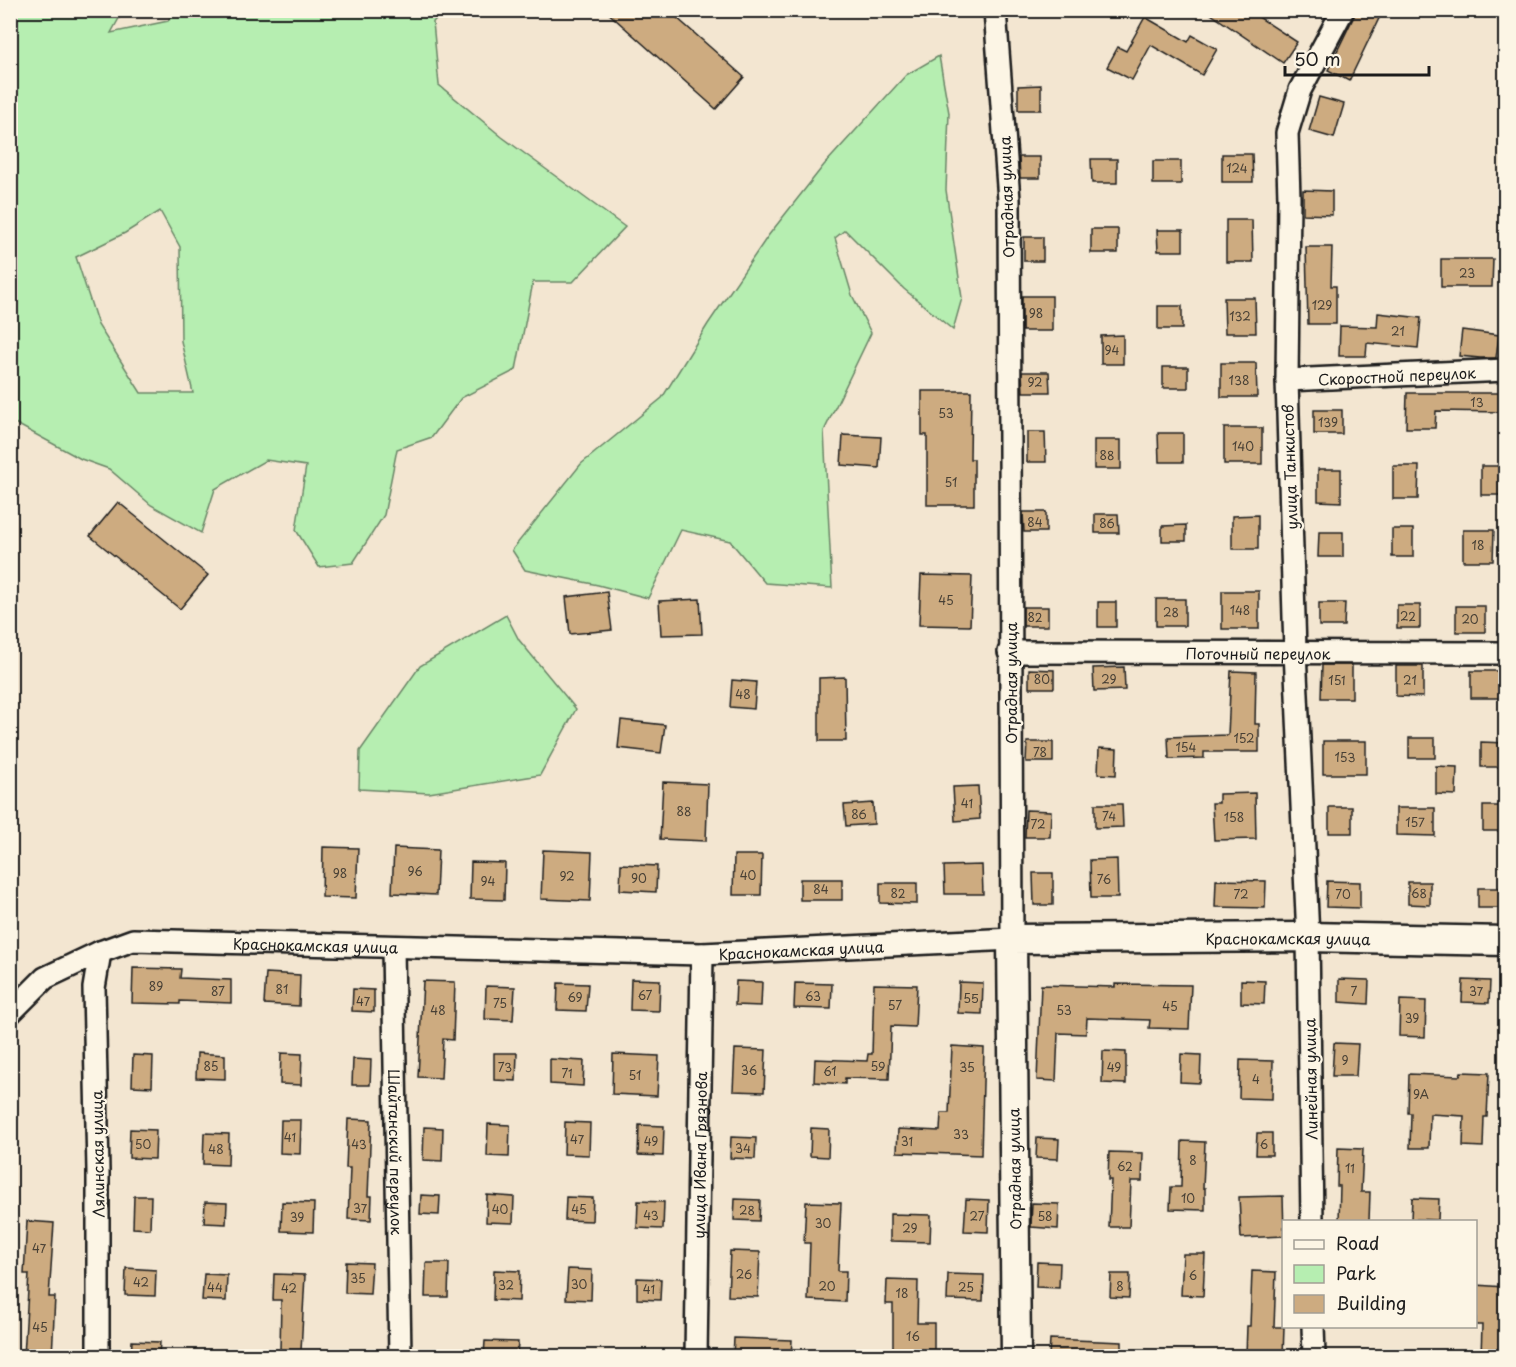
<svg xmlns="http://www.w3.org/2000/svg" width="1516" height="1367" font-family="'Playpen Sans',sans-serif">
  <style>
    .green { fill: #b6eeb1; stroke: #698566; stroke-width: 1.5; fill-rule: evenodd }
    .building { fill: #cdab80; stroke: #1c1c1c; stroke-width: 1.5 }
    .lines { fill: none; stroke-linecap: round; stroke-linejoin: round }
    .street-casing { stroke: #1c1c1c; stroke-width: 26 }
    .secondary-casing { stroke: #1c1c1c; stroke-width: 33 }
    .street { stroke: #fcf5e5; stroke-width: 21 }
    .secondary { stroke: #fcf5e5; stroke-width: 28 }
    .labels { text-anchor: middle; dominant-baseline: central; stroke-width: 4.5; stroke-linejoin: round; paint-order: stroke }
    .number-label { font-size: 12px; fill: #484035 }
    .street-label { font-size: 15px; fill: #1c1c1c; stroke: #fcf5e5 }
  </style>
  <rect width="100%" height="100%" fill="#f3e6d1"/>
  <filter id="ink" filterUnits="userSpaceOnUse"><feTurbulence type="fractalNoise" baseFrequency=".0167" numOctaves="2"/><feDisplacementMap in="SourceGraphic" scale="12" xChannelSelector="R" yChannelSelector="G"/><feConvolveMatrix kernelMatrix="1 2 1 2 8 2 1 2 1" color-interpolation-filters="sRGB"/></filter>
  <g filter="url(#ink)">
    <g class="green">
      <path d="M10 11H123L111 33 168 21 174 11H444L433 22 439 85 502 137 625 227 573 282H533L516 370 461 398 432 437 397 449 384 515 353 563 319 567 296 530 306 466 266 460 215 489 201 533 151 505 109 469 81 459 11 421ZM160 211 180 247 181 341 193 393H141L98 325 76 257 125 233Z"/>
      <polygon points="939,56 949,113 946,190 962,298 953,330 904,289 845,230 835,238 852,295 871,333 824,431 832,588 765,583 730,541 681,530 648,598 598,585 525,570 512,550 581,464 662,398 708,324 768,236 824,165 906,75"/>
      <polygon points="506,615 519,640 576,709 540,775 429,793 359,789 360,751 420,666"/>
    </g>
    <g class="building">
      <polygon points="605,10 668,10 744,77 716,109"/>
      <polygon points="1205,10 1248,10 1297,42 1283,63"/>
      <polygon points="1357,10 1383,10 1349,81 1328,70"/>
      <polygon points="1145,17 1188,42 1192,35 1217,49 1202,75 1151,45 1132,80 1107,67 1118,47 1126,51"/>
      <polygon points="1041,85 1041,110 1018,110 1018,86"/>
      <polygon points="1319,97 1344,104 1334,138 1309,131"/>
      <polygon points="1222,154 1252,154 1253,182 1222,182"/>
      <polygon points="1019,157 1040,157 1040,178 1020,178"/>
      <polygon points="1091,159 1117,159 1117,183 1092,183"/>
      <rect x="1153" y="161" width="28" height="23"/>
      <polygon points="1303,190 1332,191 1332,215 1303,214"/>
      <polygon points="1226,220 1252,220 1253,262 1226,262"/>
      <rect x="1091" y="229" width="27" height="24"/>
      <polygon points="1157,230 1183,230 1183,251 1158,251"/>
      <rect x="1024" y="237" width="19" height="24"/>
      <polygon points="1306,247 1332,247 1331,286 1336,286 1336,324 1308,324"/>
      <polygon points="1441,259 1493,259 1492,287 1441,287"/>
      <rect x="1022" y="296" width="30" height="35"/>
      <polygon points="1224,298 1255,298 1256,333 1225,333"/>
      <rect x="1158" y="306" width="24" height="23"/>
      <polygon points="1378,313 1421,318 1418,348 1367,343 1366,356 1339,356 1340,326 1377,327"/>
      <polygon points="1462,330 1499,335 1496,358 1480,358 1459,356"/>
      <polygon points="1123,335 1123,364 1101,364 1101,336"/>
      <polygon points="1221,363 1256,363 1257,397 1221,397"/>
      <rect x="1163" y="367" width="25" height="21"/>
      <polygon points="1022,372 1049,372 1050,392 1023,392"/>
      <polygon points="922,391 971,391 970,459 974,459 974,505 927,505 927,435 922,435"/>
      <polygon points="1407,393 1506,393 1506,412 1436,411 1435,428 1406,428"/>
      <rect x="1314" y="410" width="28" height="24"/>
      <rect x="1224" y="428" width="38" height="36"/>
      <polygon points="1027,432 1045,432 1046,462 1027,462"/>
      <polygon points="1158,433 1183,433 1183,462 1159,462"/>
      <polygon points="843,435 881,437 879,468 841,465"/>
      <rect x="1094" y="440" width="27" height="29"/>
      <polygon points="1393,466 1419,466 1418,499 1393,499"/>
      <rect x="1481" y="466" width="21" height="29"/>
      <polygon points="1318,469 1341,469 1341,502 1318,501"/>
      <polygon points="118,502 208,575 180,609 90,536"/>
      <polygon points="1023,512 1046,512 1046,532 1024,532"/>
      <polygon points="1095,514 1118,514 1119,533 1095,533"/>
      <polygon points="1258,515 1258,549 1232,549 1232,516"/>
      <polygon points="1186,525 1186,541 1162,541 1162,526"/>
      <rect x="1392" y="529" width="21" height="28"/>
      <polygon points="1463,530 1494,530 1493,561 1463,561"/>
      <polygon points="1319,532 1343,532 1343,557 1318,557"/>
      <polygon points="921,575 972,576 970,626 919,625"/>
      <rect x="1222" y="591" width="37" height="38"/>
      <polygon points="607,592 612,630 570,634 566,597"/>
      <polygon points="700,599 702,634 661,635 659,601"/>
      <rect x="1156" y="599" width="29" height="27"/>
      <rect x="1098" y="602" width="18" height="25"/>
      <polygon points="1319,603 1345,603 1344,626 1319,626"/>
      <rect x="1397" y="605" width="23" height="23"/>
      <rect x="1456" y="606" width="29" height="26"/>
      <rect x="1023" y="607" width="25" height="19"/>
      <polygon points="1322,665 1352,665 1352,698 1321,698"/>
      <polygon points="1396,666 1423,666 1423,697 1396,696"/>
      <polygon points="1124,667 1125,690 1094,691 1093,668"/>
      <polygon points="1029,669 1054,670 1054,688 1029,688"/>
      <polygon points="1231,671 1256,672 1255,724 1259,724 1259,752 1204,752 1204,758 1169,759 1168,737 1228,735"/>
      <rect x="1471" y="671" width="31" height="27"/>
      <polygon points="845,677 846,741 819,741 819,678"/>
      <polygon points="732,680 756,682 754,709 730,707"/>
      <polygon points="621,720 665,725 661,753 618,748"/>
      <rect x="1409" y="738" width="26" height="20"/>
      <rect x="1323" y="741" width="43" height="33"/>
      <polygon points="1027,742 1053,742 1053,762 1026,762"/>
      <polygon points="1481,742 1506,743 1506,767 1481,767"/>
      <polygon points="1099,748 1117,749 1116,775 1098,774"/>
      <polygon points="1436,766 1457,767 1456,795 1436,794"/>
      <polygon points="663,782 708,784 706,841 660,839"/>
      <polygon points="978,786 980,819 955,821 953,787"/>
      <polygon points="1255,793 1256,839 1214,840 1212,803 1219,803 1219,794"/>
      <polygon points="873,803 874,824 846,826 844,805"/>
      <polygon points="1095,804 1122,804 1123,827 1095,828"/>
      <rect x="1483" y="806" width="23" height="25"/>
      <rect x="1329" y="807" width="23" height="26"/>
      <polygon points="1396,808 1435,808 1435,836 1396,835"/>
      <polygon points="1026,810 1051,811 1050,837 1025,837"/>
      <polygon points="323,847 358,848 356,898 322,897"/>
      <polygon points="394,848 438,850 436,895 392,893"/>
      <polygon points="543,850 592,852 590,901 541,899"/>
      <polygon points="734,855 762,855 761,895 733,895"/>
      <polygon points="1117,859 1118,898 1091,898 1090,860"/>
      <polygon points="471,862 505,863 504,900 470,899"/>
      <polygon points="621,864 657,866 656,892 620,890"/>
      <polygon points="982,865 983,894 945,894 944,866"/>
      <polygon points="1033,873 1053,873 1053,905 1034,905"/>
      <rect x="800" y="879" width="42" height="21"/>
      <polygon points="1216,880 1266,881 1265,908 1215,907"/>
      <polygon points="1327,881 1360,882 1360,908 1326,907"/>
      <polygon points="1408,882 1430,882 1430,905 1408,904"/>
      <polygon points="880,883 917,883 917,904 880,903"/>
      <rect x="1478" y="888" width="27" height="20"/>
      <polygon points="133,968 181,969 180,978 231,980 231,1003 180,1001 180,1004 132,1003"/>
      <polygon points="266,973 300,975 299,1006 264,1004"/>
      <polygon points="631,979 660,980 659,1011 630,1010"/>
      <polygon points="1339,979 1369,980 1368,1004 1339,1002"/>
      <polygon points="1241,980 1265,981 1264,1004 1241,1003"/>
      <polygon points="1463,980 1490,981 1489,1003 1462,1002"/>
      <polygon points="423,981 455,982 453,1040 443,1039 441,1078 418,1077"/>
      <polygon points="736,981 762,982 761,1006 735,1005"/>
      <polygon points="959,982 983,983 982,1014 958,1013"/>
      <polygon points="558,983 588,984 586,1011 557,1010"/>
      <polygon points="795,983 832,984 831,1009 794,1008"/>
      <polygon points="874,984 917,985 915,1027 891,1026 889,1079 845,1078 845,1084 814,1082 815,1059 867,1061 868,1054 872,1054"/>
      <polygon points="1115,984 1191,985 1189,1029 1149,1028 1150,1020 1087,1018 1086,1034 1058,1033 1056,1081 1037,1080 1041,985 1115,987"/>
      <polygon points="486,986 515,987 513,1020 485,1019"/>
      <polygon points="353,989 374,990 374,1012 352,1011"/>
      <polygon points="1400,1000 1426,1001 1425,1037 1399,1036"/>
      <polygon points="1334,1043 1358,1044 1356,1076 1332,1076"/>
      <polygon points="952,1046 984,1048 981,1155 897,1152 898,1129 940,1131 941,1113 949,1113"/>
      <polygon points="735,1049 766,1050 764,1092 733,1091"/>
      <polygon points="1103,1051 1126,1052 1126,1084 1102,1083"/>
      <polygon points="197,1053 225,1055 225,1079 196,1078"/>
      <polygon points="281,1053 302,1054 301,1085 280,1084"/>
      <polygon points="494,1053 517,1053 516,1081 494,1080"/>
      <polygon points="613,1054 659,1056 657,1096 612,1094"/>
      <polygon points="1181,1054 1201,1055 1200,1083 1180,1082"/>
      <polygon points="133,1055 153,1056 152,1087 132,1086"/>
      <polygon points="353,1059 371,1060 370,1085 352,1085"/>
      <polygon points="550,1059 584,1061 583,1086 550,1084"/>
      <polygon points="1240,1060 1273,1061 1272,1099 1239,1098"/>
      <polygon points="1461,1072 1489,1073 1487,1117 1484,1117 1483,1147 1463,1146 1464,1116 1430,1114 1429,1148 1410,1148 1411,1113 1408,1113 1409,1074 1460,1076"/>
      <polygon points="348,1119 371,1120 368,1196 372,1196 371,1220 348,1219 350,1168 346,1168"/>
      <polygon points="281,1120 301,1120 300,1154 280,1153"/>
      <polygon points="565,1122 590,1123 589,1155 564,1154"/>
      <polygon points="488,1124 510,1125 509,1157 487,1156"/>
      <polygon points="639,1125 664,1126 663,1156 638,1155"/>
      <polygon points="424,1127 443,1128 442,1161 423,1160"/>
      <polygon points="811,1128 829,1129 828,1157 810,1156"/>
      <polygon points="130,1129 156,1130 155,1159 129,1158"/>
      <polygon points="204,1133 229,1134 228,1165 203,1164"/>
      <polygon points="1257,1133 1272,1133 1272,1155 1256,1155"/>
      <polygon points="731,1137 756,1138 755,1159 730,1158"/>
      <polygon points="1037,1138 1059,1139 1058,1159 1036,1158"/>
      <polygon points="1182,1141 1205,1142 1203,1188 1205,1188 1205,1210 1170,1209 1171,1187 1181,1187"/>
      <polygon points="1338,1148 1363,1149 1361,1192 1370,1192 1369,1221 1339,1221 1340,1186 1337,1186"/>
      <polygon points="1109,1152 1143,1153 1142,1181 1131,1181 1129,1227 1109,1227 1111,1180 1108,1180"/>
      <polygon points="421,1195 440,1196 439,1215 420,1214"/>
      <polygon points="487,1195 514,1197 513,1223 486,1222"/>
      <polygon points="134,1196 151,1196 150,1229 133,1228"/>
      <polygon points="1283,1196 1284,1236 1241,1238 1239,1197"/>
      <polygon points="566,1197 593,1198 592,1221 565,1220"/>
      <polygon points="1412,1198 1439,1199 1438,1220 1411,1219"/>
      <polygon points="735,1199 760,1200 759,1221 734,1220"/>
      <polygon points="966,1199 989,1200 988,1232 964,1231"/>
      <polygon points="638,1201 664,1202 663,1229 637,1228"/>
      <polygon points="205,1202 227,1203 226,1224 204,1223"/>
      <polygon points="282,1202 314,1203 313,1232 281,1231"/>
      <polygon points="806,1202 841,1203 838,1271 846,1271 845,1302 808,1300 810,1243 804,1243"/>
      <polygon points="1032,1203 1059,1204 1058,1229 1031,1227"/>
      <polygon points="890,1214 931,1215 930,1242 890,1241"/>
      <polygon points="27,1221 54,1223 49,1297 55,1297 52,1356 24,1356 29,1274 24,1274"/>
      <polygon points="730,1251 760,1252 758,1297 728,1296"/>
      <polygon points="1183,1254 1205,1254 1203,1296 1181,1295"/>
      <polygon points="346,1262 372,1263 370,1294 345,1293"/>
      <polygon points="1037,1262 1060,1263 1059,1288 1036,1287"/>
      <polygon points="426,1263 449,1263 448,1297 425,1297"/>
      <polygon points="126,1268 156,1270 155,1296 125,1295"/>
      <polygon points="568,1269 592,1270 591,1300 566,1299"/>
      <polygon points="494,1270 520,1271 519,1301 493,1300"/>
      <polygon points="1252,1271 1276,1272 1274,1327 1284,1327 1283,1356 1246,1356 1247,1326 1250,1326"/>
      <polygon points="204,1274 227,1275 226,1301 202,1300"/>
      <polygon points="274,1274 305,1275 301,1351 280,1350 281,1300 273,1300"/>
      <polygon points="948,1274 984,1275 983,1301 947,1300"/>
      <polygon points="1111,1274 1130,1274 1129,1298 1110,1297"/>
      <polygon points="637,1278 661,1279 660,1300 637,1299"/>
      <polygon points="887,1280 918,1281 917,1323 934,1323 934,1350 893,1349 893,1304 886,1304"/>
      <polygon points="1476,1285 1504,1287 1501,1356 1481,1356 1482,1325 1476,1325"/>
      <polygon points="734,1338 792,1340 791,1356 733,1356"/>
      <polygon points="1050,1339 1122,1342 1122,1356 1049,1356"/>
      <polygon points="132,1341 160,1342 159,1356 131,1356"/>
      <polygon points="485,1341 518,1342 517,1356 484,1356"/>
    </g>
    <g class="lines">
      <g class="street-casing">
        <g id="street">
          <path id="s1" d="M1287 380 1506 370"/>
          <path id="s2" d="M1009 652 1506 653"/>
          <path id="s3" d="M393 948 400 1356"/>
          <path id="s4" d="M10 1013 45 978 100 952 133 940 702 954 1012 939 1009 200 995 10"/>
          <polyline points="1312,1222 1308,937 1295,651 1287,380 1289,198 1287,133 1300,90 1343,10"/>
          <polyline points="1313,1326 1314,1356"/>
          <polyline points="98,1356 98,1171 94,988 100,952"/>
          <path id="s5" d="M696 1356 702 954"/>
        </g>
      </g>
      <g class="secondary-casing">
        <g id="secondary">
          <path id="s6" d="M1016 1356 1012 939 1308 937 1506 941"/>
        </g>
      </g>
      <use href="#street" class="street"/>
      <use href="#secondary" class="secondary"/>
    </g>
  </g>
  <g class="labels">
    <g class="number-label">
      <text x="1237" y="168">124</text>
      <text x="1467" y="273">23</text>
      <text x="1322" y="305">129</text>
      <text x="1036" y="313">98</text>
      <text x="1240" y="316">132</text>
      <text x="1398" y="331">21</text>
      <text x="1112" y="350">94</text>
      <text x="1239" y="380">138</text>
      <text x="1035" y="382">92</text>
      <text x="1477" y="402">13</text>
      <text x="946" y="413">53</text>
      <text x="1328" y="422">139</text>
      <text x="1243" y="446">140</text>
      <text x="1107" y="455">88</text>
      <text x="951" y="482">51</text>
      <text x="1035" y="522">84</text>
      <text x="1107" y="523">86</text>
      <text x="1478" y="545">18</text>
      <text x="946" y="600">45</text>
      <text x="1240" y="610">148</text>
      <text x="1171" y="612">28</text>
      <text x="1408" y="616">22</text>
      <text x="1035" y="617">82</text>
      <text x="1470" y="619">20</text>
      <text x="1042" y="679">80</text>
      <text x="1109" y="679">29</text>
      <text x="1337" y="680">151</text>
      <text x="1410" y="680">21</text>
      <text x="743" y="694">48</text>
      <text x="1244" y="738">152</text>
      <text x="1186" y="747">154</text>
      <text x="1040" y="752">78</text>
      <text x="1345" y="757">153</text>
      <text x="967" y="803">41</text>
      <text x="684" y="811">88</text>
      <text x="859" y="814">86</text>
      <text x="1109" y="816">74</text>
      <text x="1234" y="817">158</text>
      <text x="1415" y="822">157</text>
      <text x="1038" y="824">72</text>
      <text x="415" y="871">96</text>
      <text x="340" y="873">98</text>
      <text x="748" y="875">40</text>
      <text x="567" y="876">92</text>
      <text x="639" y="878">90</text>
      <text x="1104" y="879">76</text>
      <text x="488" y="881">94</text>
      <text x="821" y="889">84</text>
      <text x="898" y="893">82</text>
      <text x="1419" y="893">68</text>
      <text x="1241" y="894">72</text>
      <text x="1343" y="894">70</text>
      <text x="156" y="986">89</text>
      <text x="282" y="989">81</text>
      <text x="218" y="991">87</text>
      <text x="1354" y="991">7</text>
      <text x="1476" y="991">37</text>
      <text x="645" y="995">67</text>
      <text x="813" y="996">63</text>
      <text x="575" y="997">69</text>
      <text x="971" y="998">55</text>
      <text x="363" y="1001">47</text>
      <text x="500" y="1003">75</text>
      <text x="895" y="1005">57</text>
      <text x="1170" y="1006">45</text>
      <text x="438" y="1010">48</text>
      <text x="1064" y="1010">53</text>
      <text x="1412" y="1018">39</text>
      <text x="1345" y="1060">9</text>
      <text x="211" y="1066">85</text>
      <text x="878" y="1066">59</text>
      <text x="505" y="1067">73</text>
      <text x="967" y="1067">35</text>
      <text x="1114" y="1067">49</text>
      <text x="749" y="1070">36</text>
      <text x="830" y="1071">61</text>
      <text x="567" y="1073">71</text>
      <text x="635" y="1075">51</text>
      <text x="1256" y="1079">4</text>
      <text x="1421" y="1094">9А</text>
      <text x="961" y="1134">33</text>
      <text x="290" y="1137">41</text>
      <text x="577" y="1139">47</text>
      <text x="651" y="1141">49</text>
      <text x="907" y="1141">31</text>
      <text x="143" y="1144">50</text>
      <text x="359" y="1144">43</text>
      <text x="1264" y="1144">6</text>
      <text x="743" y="1148">34</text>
      <text x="216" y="1149">48</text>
      <text x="1193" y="1160">8</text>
      <text x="1125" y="1166">62</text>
      <text x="1350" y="1168">11</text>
      <text x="1188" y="1198">10</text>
      <text x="360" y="1208">37</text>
      <text x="500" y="1209">40</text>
      <text x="579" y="1209">45</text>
      <text x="747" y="1210">28</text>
      <text x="651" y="1215">43</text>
      <text x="977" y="1216">27</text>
      <text x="1045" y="1216">58</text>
      <text x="297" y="1217">39</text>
      <text x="823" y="1223">30</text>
      <text x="910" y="1228">29</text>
      <text x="39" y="1248">47</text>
      <text x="744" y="1274">26</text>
      <text x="1193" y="1275">6</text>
      <text x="358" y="1278">35</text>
      <text x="141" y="1282">42</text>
      <text x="579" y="1284">30</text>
      <text x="506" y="1285">32</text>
      <text x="827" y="1286">20</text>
      <text x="1120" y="1286">8</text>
      <text x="215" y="1287">44</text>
      <text x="966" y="1287">25</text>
      <text x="289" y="1288">42</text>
      <text x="649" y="1289">41</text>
      <text x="902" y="1293">18</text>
      <text x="40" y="1327">45</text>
      <text x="913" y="1336">16</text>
    </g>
    <g class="street-label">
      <text transform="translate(1006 197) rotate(-92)">Отрадная улица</text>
      <text stroke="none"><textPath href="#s1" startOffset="110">Скоростной переулок</textPath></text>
      <text transform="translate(1289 467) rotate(-92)">улица Танкистов</text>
      <text stroke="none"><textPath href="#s2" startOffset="249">Поточный переулок</textPath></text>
      <text transform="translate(1010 683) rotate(-90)">Отрадная улица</text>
      <text stroke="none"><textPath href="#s6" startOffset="693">Краснокамская улица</textPath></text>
      <text stroke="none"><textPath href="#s4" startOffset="328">Краснокамская улица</textPath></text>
      <text stroke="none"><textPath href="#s4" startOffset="814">Краснокамская улица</textPath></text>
      <text transform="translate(1310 1079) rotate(-91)">Линейная улица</text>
      <text stroke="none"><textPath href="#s3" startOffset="204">Шайтанский переулок</textPath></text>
      <text transform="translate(97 1154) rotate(-91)">Лялинская улица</text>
      <text stroke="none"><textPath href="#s5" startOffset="201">улица Ивана Грязнова</textPath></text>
      <text transform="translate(1014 1169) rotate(-91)">Отрадная улица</text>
    </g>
  </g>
  <rect width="1516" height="1367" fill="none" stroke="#fcf5e5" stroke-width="36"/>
  <rect x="18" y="18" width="1480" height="1331" fill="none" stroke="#1c1c1c" stroke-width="2" filter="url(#ink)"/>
  <rect x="1282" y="1220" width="195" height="108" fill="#fcf5e5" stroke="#a29e95" stroke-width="1.5"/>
  <rect x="1294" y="1240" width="30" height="9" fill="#fcf5e5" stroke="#a29e95" stroke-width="1.5"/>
  <text x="1336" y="1250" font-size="18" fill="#1c1c1c">Road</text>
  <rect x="1294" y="1265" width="30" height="18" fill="#b6eeb1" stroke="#a29e95" stroke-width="1.5"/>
  <text x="1336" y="1280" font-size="18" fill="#1c1c1c">Park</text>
  <rect x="1294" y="1295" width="30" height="18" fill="#cdab80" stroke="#a29e95" stroke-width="1.5"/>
  <text x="1336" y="1310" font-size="18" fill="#1c1c1c">Building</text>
  <path d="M1285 66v9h144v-9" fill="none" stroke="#1c1c1c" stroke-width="3"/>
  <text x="1294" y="66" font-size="18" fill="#1c1c1c" stroke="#fcf5e5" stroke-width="4.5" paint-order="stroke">50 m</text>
</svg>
